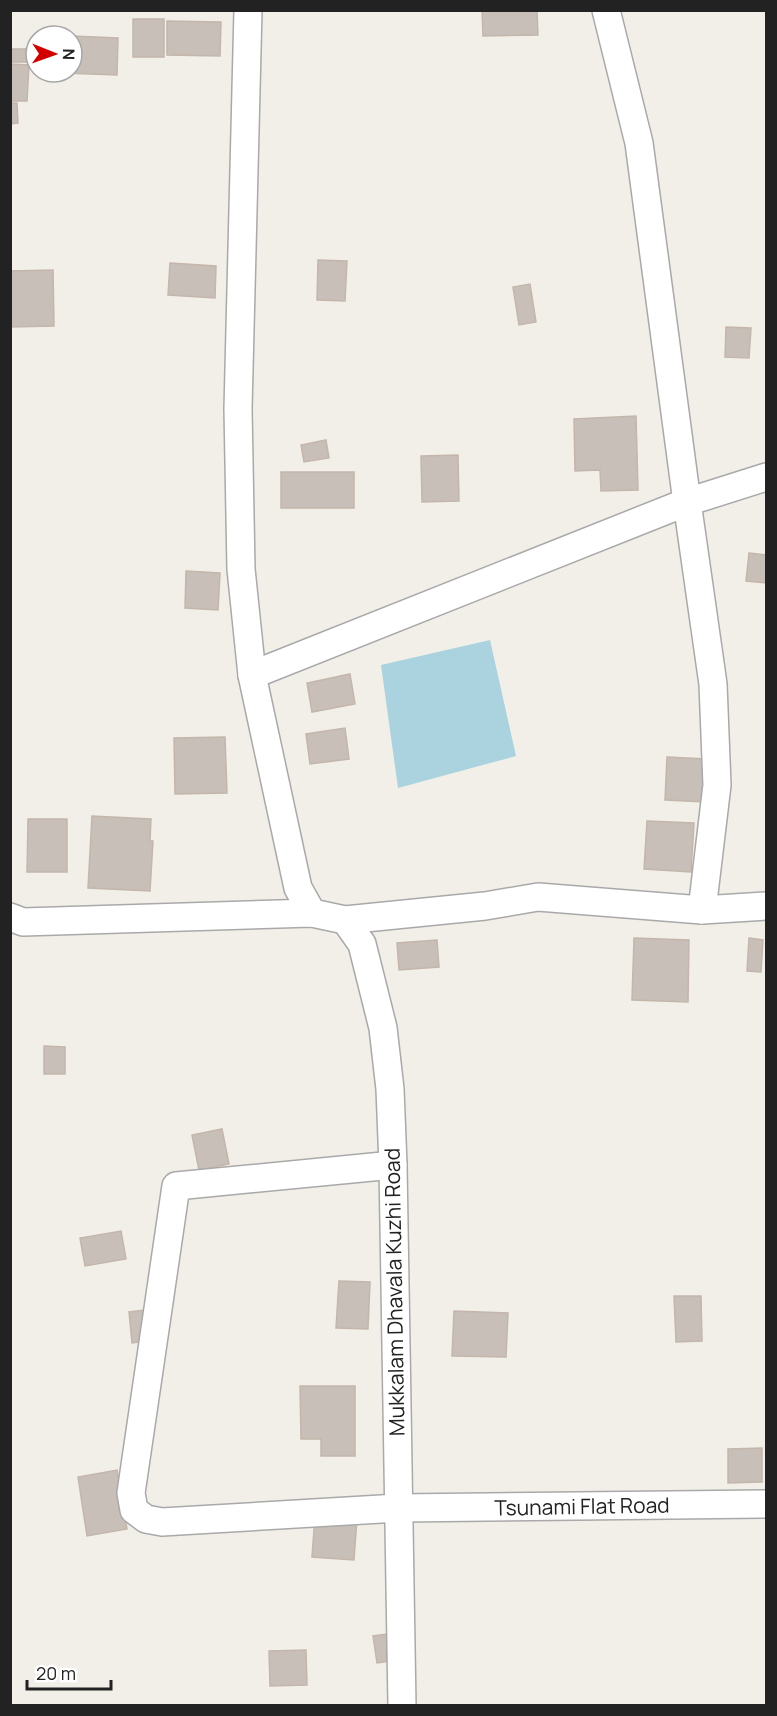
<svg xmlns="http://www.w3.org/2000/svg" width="777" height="1716" font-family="Manrope,sans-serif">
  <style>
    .water { fill: #aad3df }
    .building { fill: #c7bfb8; stroke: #c4b6ab; stroke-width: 1.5 }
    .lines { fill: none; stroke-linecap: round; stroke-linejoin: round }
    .street-casing { stroke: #a9a9a9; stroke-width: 30 }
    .street { stroke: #fff; stroke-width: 27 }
    .labels { text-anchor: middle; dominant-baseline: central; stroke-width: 4.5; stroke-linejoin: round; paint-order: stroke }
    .street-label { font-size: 21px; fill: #222; stroke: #fff }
  </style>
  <rect width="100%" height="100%" fill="#f2efe9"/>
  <polygon class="water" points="490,640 516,756 398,788 381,665"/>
  <g class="building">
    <polygon points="482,10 537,10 538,35 483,36"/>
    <rect x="133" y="19" width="31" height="38"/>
    <polygon points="167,21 221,22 220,56 167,55"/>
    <polygon points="72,36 118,38 117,75 62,73 72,72"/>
    <rect x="10" y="49" width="20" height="13"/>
    <polygon points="11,64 29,65 27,101 10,101"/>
    <polygon points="10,103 17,103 18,123 10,124"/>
    <polygon points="318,260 347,261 345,301 317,300"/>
    <polygon points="170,263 216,266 215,298 168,295"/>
    <polygon points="53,270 54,326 10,327 10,271"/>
    <polygon points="530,284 536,322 519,325 513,287"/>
    <polygon points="726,327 751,328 749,358 725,357"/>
    <polygon points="636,416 638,490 601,491 600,470 575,471 574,419"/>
    <polygon points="326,440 329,458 304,462 301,445"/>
    <polygon points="458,455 459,501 422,502 421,456"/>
    <rect x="281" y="472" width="73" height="36"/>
    <polygon points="749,553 766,555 766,583 746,581"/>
    <polygon points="186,571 220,573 218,610 185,608"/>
    <polygon points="350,674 355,704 312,712 307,683"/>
    <polygon points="345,728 349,759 310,764 306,734"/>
    <polygon points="225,737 227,793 175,794 174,738"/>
    <polygon points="667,757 707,759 706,802 665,800"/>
    <polygon points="92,816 151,819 150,841 153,841 150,891 88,888"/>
    <polygon points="28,819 67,819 67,872 27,872"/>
    <polygon points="647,821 694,823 691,872 644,869"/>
    <polygon points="634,938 689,940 688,1002 632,1000"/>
    <polygon points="749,938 763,940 761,972 747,971"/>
    <polygon points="437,940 439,967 399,970 397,943"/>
    <polygon points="44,1046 65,1047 65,1074 44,1074"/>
    <polygon points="222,1129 229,1164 199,1170 192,1135"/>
    <polygon points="121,1231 126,1259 85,1266 80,1238"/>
    <polygon points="339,1281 370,1282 368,1329 336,1328"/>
    <polygon points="674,1296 701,1296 702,1341 676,1342"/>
    <polygon points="145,1310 148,1341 132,1343 129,1312"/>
    <polygon points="454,1311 508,1313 506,1357 452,1356"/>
    <polygon points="300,1386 355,1386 355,1456 321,1456 321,1439 301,1439"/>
    <polygon points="762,1448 762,1482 728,1483 728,1449"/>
    <polygon points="117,1470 127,1529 87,1536 78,1477"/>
    <polygon points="315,1516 357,1519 354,1560 312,1557"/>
    <polygon points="395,1633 398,1660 377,1663 373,1636"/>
    <polygon points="306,1650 307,1685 270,1686 269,1651"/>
  </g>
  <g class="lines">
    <g class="street-casing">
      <g id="street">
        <polyline points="248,10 238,409 241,569 252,675 298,888 312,913"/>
        <polyline points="606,10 639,143 687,502 713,684 717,785 702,910"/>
        <polyline points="252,675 687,502 766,477"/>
        <polyline points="10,917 23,922 312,913 345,920 362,944 383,1028 390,1089 393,1165 402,1706"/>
        <polyline points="345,920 485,906 538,897 702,910 766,906"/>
        <polyline points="393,1165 176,1186 131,1493 134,1510 146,1519 162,1522 398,1508 766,1504"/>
      </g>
    </g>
    <use href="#street" class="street"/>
  </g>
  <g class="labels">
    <g class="street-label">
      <text transform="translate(394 1292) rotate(-91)">Mukkalam Dhavala Kuzhi Road</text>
      <text transform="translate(582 1506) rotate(-1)">Tsunami Flat Road</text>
    </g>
  </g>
  <rect width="777" height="1716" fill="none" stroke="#222222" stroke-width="24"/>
  <g transform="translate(54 54) rotate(91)"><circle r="28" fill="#ffffff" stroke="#a7a7a7" stroke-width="1.5"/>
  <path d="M0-4.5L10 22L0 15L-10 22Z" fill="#d40000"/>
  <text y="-9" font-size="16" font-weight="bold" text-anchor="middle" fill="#222222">N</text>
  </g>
  <path d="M27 1680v9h84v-9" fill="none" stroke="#222222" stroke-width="3"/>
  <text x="36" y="1680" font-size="18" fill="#222222" stroke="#ffffff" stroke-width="4.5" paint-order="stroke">20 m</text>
</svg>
